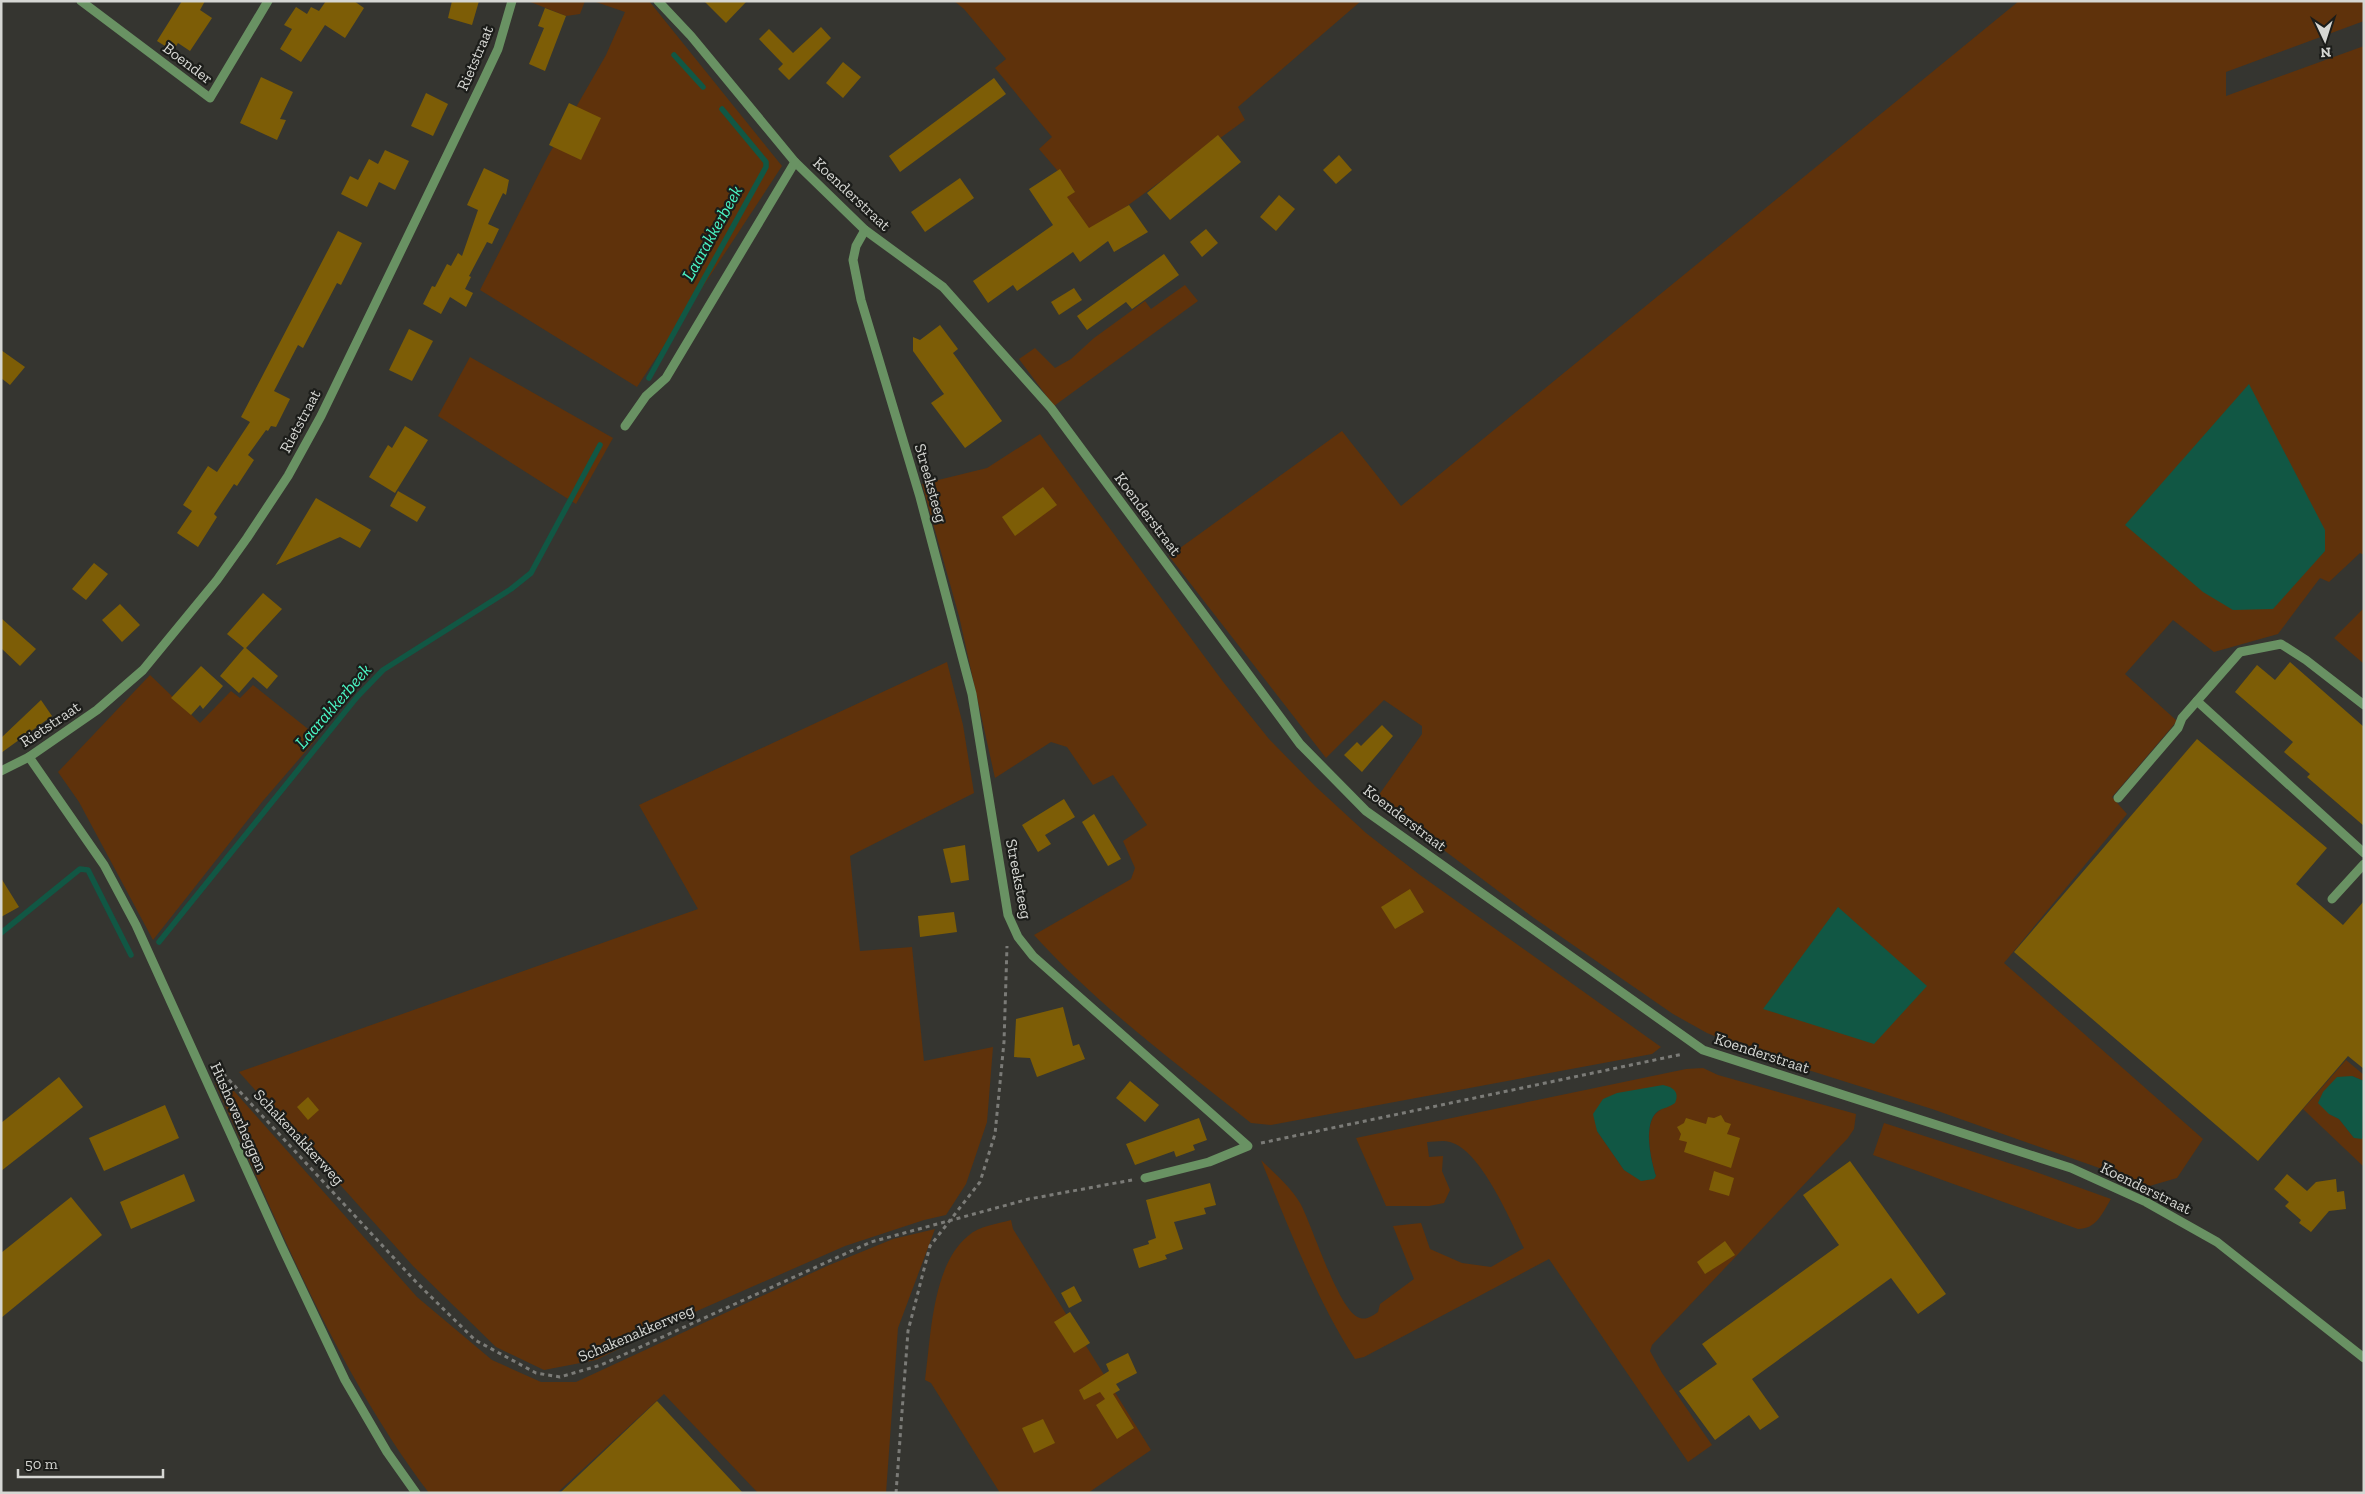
<svg xmlns="http://www.w3.org/2000/svg" width="2365" height="1494" font-family="'Zilla Slab',serif">
  <style>
    .green { fill: #5f320b; fill-rule: evenodd }
    .water { fill: #115744 }
    .lines { fill: none; stroke-linecap: round; stroke-linejoin: round }
    .stream { stroke: #115744; stroke-width: 5.5 }
    .building { fill: #7d5d06 }
    .path { stroke: #7b7b77; stroke-width: 3; stroke-dasharray: 4 4; stroke-linecap: butt }
    .minor { stroke: #699263; stroke-width: 9 }
    .labels { text-anchor: middle; dominant-baseline: central; stroke-width: 4.5; stroke-linejoin: round; paint-order: stroke }
    .street-label { font-size: 16px; fill: #d6d7d3; stroke: #1c1d1a }
    .water-label { font-size: 18px; font-style: italic; fill: #4bf6c5; stroke: #1c1d1a }
  </style>
  <rect width="100%" height="100%" fill="#353530"/>
  <g class="green">
    <polygon points="528,1 585,1 580,14 566,16"/>
    <polygon points="593,1 649,1 782,166 637,387 480,290 548,156 606,55 625,12"/>
    <polygon points="954,1 1361,1 1238,107 1245,120 1090,233 1062,200 1074,190 1039,149 1052,137 995,68 1006,59 964,9"/>
    <polygon points="2019,1 2364,1 2364,21 2226,72 2226,96 2364,46 2364,555 2360,553 2329,582 2320,578 2278,634 2214,652 2173,620 2125,674 2177,721 2112,797 2127,814 2004,963 2203,1139 2177,1178 2146,1187 2105,1170 1932,1109 1764,1056 1707,1033 1673,1014 1534,918 1376,799 1422,734 1422,726 1384,700 1326,758 1169,556 1342,431 1401,506"/>
    <polygon points="1185,285 1198,301 1054,406 1019,359 1035,348 1055,368 1071,359 1094,338 1145,301 1151,309"/>
    <polygon points="470,357 613,438 576,504 438,416"/>
    <path d="M1040 434 1224 683 1269 739 1315 786 1366 833 1420 875 1661 1047 1652 1054 1271 1125 1251 1123C1176 1063 1098 1006 1034 935L1131 879 1135 868 1123 841 1147 825 1113 775 1093 785 1067 747 1051 742 995 778 959 616 922 484 987 468Z"/>
    <polygon points="2364,608 2364,664 2334,638"/>
    <polygon points="947,662 963,725 974,793 850,856 860,951 912,947 924,1061 993,1047 987,1122 966,1184 946,1215 924,1220 845,1246 697,1311 596,1360 544,1370 496,1347 413,1266 239,1072 698,909 639,805"/>
    <polygon points="150,675 200,723 231,691 240,698 253,685 318,737 262,802 153,940 79,802 58,772"/>
    <polygon points="2346,1060 2364,1075 2364,1081 2352,1076 2329,1114 2339,1119 2354,1138 2364,1138 2364,1167 2303,1109"/>
    <path d="M1703 1068 1718 1075 1856 1114 1854 1129 1848 1138 1652 1345 1650 1351 1662 1373 1712 1445 1688 1462 1549 1259 1364 1357 1355 1359C1315 1297 1289 1228 1261 1160 1274 1173 1291 1187 1300 1203 1312 1224 1339 1313 1360 1318 1367 1320 1372 1316 1378 1312L1380 1304 1414 1279 1393 1226 1421 1223 1430 1249 1462 1263 1491 1267 1524 1248C1510 1220 1481 1150 1450 1142 1443 1140 1434 1142 1427 1142L1429 1157 1443 1156 1442 1171 1450 1190 1444 1203 1429 1206H1386L1356 1138 1686 1069ZM1670 1107C1667 1108 1662 1109 1659 1111 1642 1121 1651 1161 1656 1176L1642 1181 1624 1170 1597 1131Z"/>
    <path d="M222 1080 234 1091 417 1297 492 1360 541 1382H576L827 1266 893 1239 935 1229 898 1328 886 1493H758L664 1394 557 1493H429C335 1369 278 1223 215 1083Z"/>
    <path d="M1884 1123 2036 1172 2111 1199C2102 1214 2096 1229 2078 1229L1873 1155Z"/>
    <path d="M1011 1220 1013 1229 1151 1450 1088 1493H1000L931 1383 925 1380C931 1337 932 1265 968 1236 979 1226 997 1224 1011 1220Z"/>
  </g>
  <g class="water">
    <polygon points="2249,384 2325,530 2325,551 2273,609 2233,610 2203,592 2125,525"/>
    <polygon points="1838,907 1927,986 1874,1044 1763,1009"/>
    <polygon points="2352,1076 2364,1081 2362,1139 2354,1138 2339,1119 2329,1114 2318,1103 2323,1092 2337,1077"/>
    <path d="M1663 1085C1673 1087 1680 1092 1675 1103 1670 1107 1663 1108 1658 1111 1642 1123 1651 1161 1656 1176L1654 1179 1641 1181 1624 1170 1597 1131 1593 1114 1603 1099 1617 1093Z"/>
  </g>
  <g class="lines">
    <g class="stream">
      <polyline points="674,55 703,87"/>
      <polyline points="649,378 766,167 766,162 722,109"/>
      <polyline points="1,933 80,869 88,870 131,955"/>
      <polyline points="159,942 357,697 383,670 511,589 531,573 600,445"/>
    </g>
  </g>
  <g class="building">
    <polygon points="182,1 205,1 200,10 212,18 190,51 178,43 173,51 157,41"/>
    <polygon points="326,1 354,1 364,8 345,38 325,25 301,62 280,49 292,29 284,25 296,7 307,14 311,7 319,11"/>
    <polygon points="452,1 479,1 472,25 448,18"/>
    <polygon points="704,1 747,1 726,23"/>
    <polygon points="545,8 566,16 545,71 529,64 544,28 538,26"/>
    <polygon points="821,27 831,38 789,80 778,69 783,64 759,39 769,29 793,53"/>
    <polygon points="843,62 861,77 843,98 826,83"/>
    <polygon points="261,77 293,92 280,119 286,120 277,140 240,123"/>
    <polygon points="994,78 1006,94 900,172 889,156"/>
    <polygon points="426,93 448,104 433,136 411,126"/>
    <polygon points="569,103 601,118 581,160 549,145"/>
    <polygon points="1218,135 1241,162 1170,220 1147,193"/>
    <polygon points="385,150 409,161 395,190 379,182 367,207 341,194 350,176 358,180 369,159 378,164"/>
    <polygon points="1339,155 1352,170 1336,184 1323,170"/>
    <polygon points="484,168 509,180 506,195 503,193 488,224 499,229 492,244 487,242 469,276 471,277 465,289 473,293 466,307 450,297 441,314 423,304 432,286 435,287 447,264 451,266 458,253 462,256 478,210 467,205"/>
    <polygon points="1060,169 1075,192 1067,197 1089,228 1129,205 1148,232 1114,252 1108,241 1080,262 1073,252 1017,291 1013,285 988,303 973,281 1053,225 1029,189"/>
    <polygon points="960,178 974,198 925,232 911,212"/>
    <polygon points="1279,195 1295,209 1276,231 1260,217"/>
    <polygon points="1206,229 1218,243 1202,257 1190,242"/>
    <polygon points="338,231 362,243 341,285 337,283 303,348 298,345 274,391 290,399 276,427 271,426 268,431 266,430 248,455 254,460 237,486 234,484 214,514 217,517 198,547 177,533 192,511 183,505 208,466 217,472 250,422 241,417"/>
    <polygon points="1164,254 1179,275 1132,309 1126,302 1087,330 1077,316"/>
    <polygon points="1074,288 1082,300 1059,315 1051,302"/>
    <polygon points="940,325 958,349 953,353 1002,421 965,448 931,403 944,394 913,351 913,337 920,340"/>
    <polygon points="409,329 433,341 412,381 389,370"/>
    <polygon points="1,350 25,367 10,385 1,378"/>
    <polygon points="405,426 428,440 395,493 369,477 388,445 392,448"/>
    <polygon points="1043,487 1057,505 1015,536 1002,517"/>
    <polygon points="398,491 426,507 417,522 390,506"/>
    <polygon points="316,498 371,530 360,548 340,537 276,565"/>
    <polygon points="94,563 108,574 86,600 72,589"/>
    <polygon points="263,593 282,609 246,648 278,676 267,689 253,677 239,693 220,676 244,648 227,634"/>
    <polygon points="120,604 140,625 122,642 102,620"/>
    <polygon points="1,618 36,649 20,666 1,648"/>
    <polygon points="2290,662 2364,727 2364,826 2307,777 2310,774 2284,752 2293,742 2235,692 2257,665 2275,680"/>
    <polygon points="201,666 223,686 203,709 200,705 191,715 171,698"/>
    <polygon points="41,700 52,716 1,753 1,738"/>
    <polygon points="1382,725 1393,736 1362,772 1344,755 1357,742 1361,746"/>
    <polygon points="2197,739 2327,848 2296,884 2343,925 2364,901 2364,1069 2348,1056 2258,1161 2014,952"/>
    <polygon points="1064,799 1075,817 1045,835 1051,844 1038,852 1022,825"/>
    <polygon points="1094,814 1121,859 1108,866 1082,822"/>
    <polygon points="965,845 969,880 951,883 943,849"/>
    <polygon points="1,878 19,907 1,917"/>
    <polygon points="1410,889 1424,912 1395,929 1381,907"/>
    <polygon points="954,912 957,932 920,937 918,916"/>
    <polygon points="1063,1007 1073,1046 1079,1044 1085,1059 1037,1077 1030,1058 1014,1057 1016,1019"/>
    <polygon points="59,1077 83,1107 1,1171 1,1123"/>
    <polygon points="1130,1081 1159,1105 1145,1122 1116,1098"/>
    <polygon points="308,1097 319,1110 308,1120 297,1107"/>
    <polygon points="165,1105 179,1138 104,1171 89,1138"/>
    <polygon points="1721,1115 1725,1122 1731,1124 1727,1134 1740,1138 1731,1168 1684,1152 1687,1142 1679,1140 1681,1134 1677,1127 1684,1123 1686,1118 1706,1124 1708,1117 1714,1118"/>
    <polygon points="1199,1118 1207,1140 1193,1145 1195,1150 1176,1157 1174,1151 1135,1165 1126,1144"/>
    <polygon points="1850,1161 1946,1294 1918,1314 1891,1278 1752,1379 1779,1417 1760,1430 1749,1415 1715,1440 1679,1391 1717,1364 1702,1344 1839,1245 1803,1195"/>
    <polygon points="1714,1171 1734,1178 1729,1196 1709,1190"/>
    <polygon points="184,1174 195,1201 131,1229 120,1202"/>
    <polygon points="2287,1174 2307,1191 2316,1182 2336,1179 2337,1192 2344,1191 2346,1209 2329,1211 2311,1232 2299,1223 2301,1220 2285,1206 2289,1202 2274,1189"/>
    <polygon points="1210,1183 1216,1205 1204,1208 1206,1214 1174,1222 1183,1249 1165,1255 1167,1259 1139,1268 1133,1249 1149,1244 1148,1241 1156,1238 1146,1200"/>
    <polygon points="71,1197 102,1235 1,1318 1,1253"/>
    <polygon points="1725,1241 1735,1255 1705,1274 1697,1262"/>
    <polygon points="1074,1286 1082,1301 1069,1308 1061,1293"/>
    <polygon points="1070,1312 1090,1343 1074,1353 1054,1322"/>
    <polygon points="1128,1353 1137,1373 1116,1384 1120,1390 1113,1394 1134,1428 1117,1439 1096,1405 1105,1399 1100,1392 1084,1400 1079,1390 1109,1371 1106,1364"/>
    <polygon points="657,1401 743,1493 560,1493"/>
    <polygon points="1043,1419 1055,1443 1034,1453 1022,1428"/>
  </g>
  <g class="lines">
    <g class="path">
      <polyline points="218,1068 417,1283 475,1340 536,1373 560,1377 601,1365 871,1242 1029,1199 1132,1180"/>
      <polyline points="1261,1143 1683,1054"/>
      <polyline points="896,1493 908,1331 930,1246 980,1182 995,1134 1004,1042 1007,946"/>
    </g>
    <g class="minor">
      <polyline points="81,1 210,98 268,1"/>
      <polyline points="658,1 691,36 795,162 865,230 943,287 1051,408 1300,744 1366,811 1703,1050 2071,1168 2146,1202 2217,1242 2364,1358"/>
      <polyline points="865,230 856,246 853,260 861,300 920,497 972,694 1008,915 1018,937 1033,956 1248,1146 1209,1162 1145,1178"/>
      <polyline points="625,426 646,396 666,378 795,162"/>
      <polyline points="2197,701 2364,853"/>
      <polyline points="29,757 104,865 136,925 281,1245 345,1380 387,1452 416,1493"/>
      <polyline points="1,771 29,757 97,710 143,670 217,580 247,538 288,476 321,416 482,83 498,49 512,1"/>
      <polyline points="2118,798 2178,728 2182,718 2240,652 2281,644 2306,660 2364,705"/>
      <polyline points="2332,899 2364,864"/>
    </g>
  </g>
  <g class="labels">
    <g class="street-label">
      <text transform="translate(475 58) rotate(-67)">Rietstraat</text>
      <text transform="translate(188 63) rotate(37)">Boender</text>
      <text transform="translate(852 194) rotate(43)">Koenderstraat</text>
      <text transform="translate(300 421) rotate(-62)">Rietstraat</text>
      <text transform="translate(931 483) rotate(74)">Streeksteeg</text>
      <text transform="translate(1148 514) rotate(53)">Koenderstraat</text>
      <text transform="translate(50 724) rotate(-34)">Rietstraat</text>
      <text transform="translate(1405 818) rotate(37)">Koenderstraat</text>
      <text transform="translate(1019 879) rotate(79)">Streeksteeg</text>
      <text transform="translate(1762 1053) rotate(18)">Koenderstraat</text>
      <text transform="translate(239 1117) rotate(66)">Hushoverheggen</text>
      <text transform="translate(299 1137) rotate(47)">Schakenakkerweg</text>
      <text transform="translate(2146 1188) rotate(26)">Koenderstraat</text>
      <text transform="translate(636 1333) rotate(-23)">Schakenakkerweg</text>
    </g>
    <g class="water-label">
      <text transform="translate(712 233) rotate(-61)">Laarakkerbeek</text>
      <text transform="translate(333 706) rotate(-49)">Laarakkerbeek</text>
    </g>
  </g>
  <rect width="2365" height="1494" fill="none" stroke="#d6d7d3" stroke-width="5"/>
  <g transform="translate(2325 40) rotate(176)" stroke="#1c1d1a" stroke-width="4" paint-order="stroke">
  <path d="M0-4L9 19L0 12L-9 19Z" fill="#d6d7d3"/>
  <text y="-8" font-size="14" font-weight="bold" text-anchor="middle" fill="#d6d7d3">N</text>
  </g>
  <path d="M18 1469v8h145v-8" fill="none" stroke="#d6d7d3" stroke-width="2.5"/>
  <text x="25" y="1469" font-size="15" fill="#d6d7d3" stroke="#1c1d1a" stroke-width="4" paint-order="stroke">50 m</text>
</svg>
